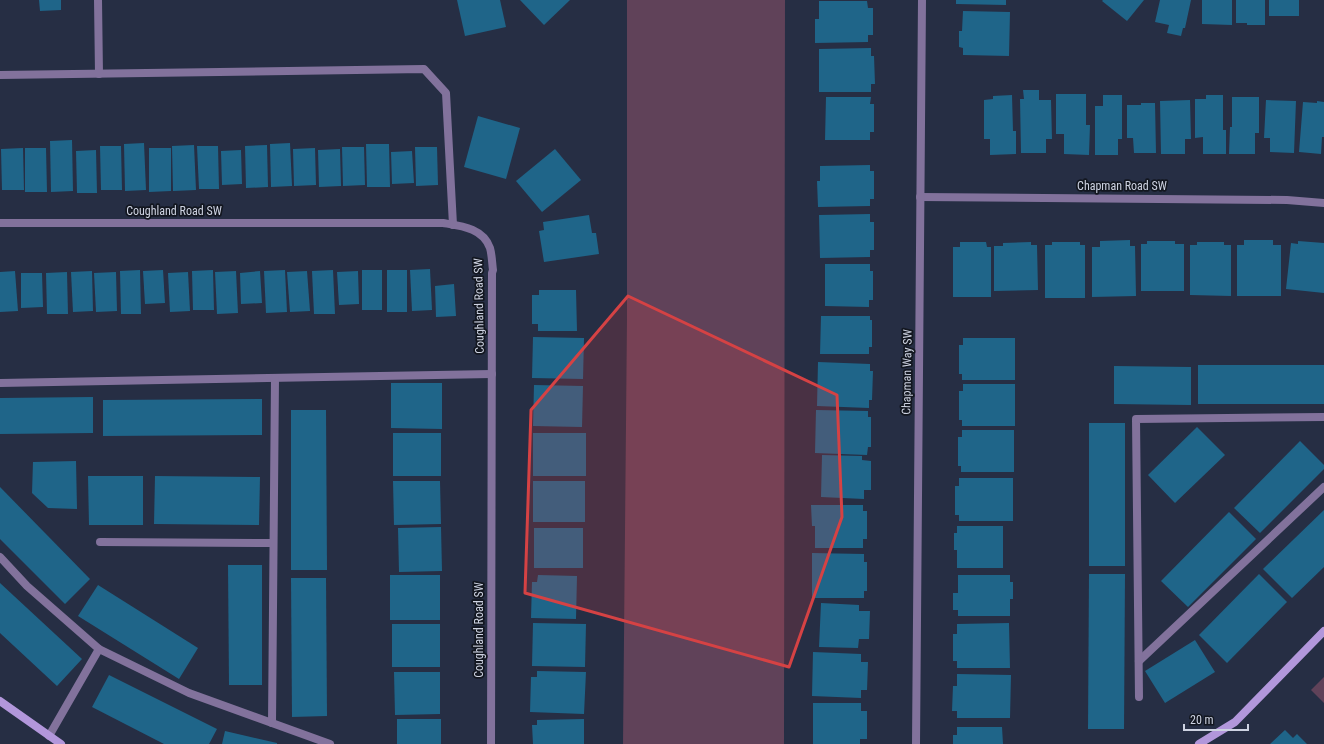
<svg xmlns="http://www.w3.org/2000/svg" width="1324" height="744" font-family="'Roboto Condensed',sans-serif">
  <style>
    .green { fill: #604259 }
    .building { fill: #1f6589 }
    .lines { fill: none; stroke-linecap: round; stroke-linejoin: round }
    .lane { stroke: #82729c; stroke-width: 8 }
    .street { stroke: #82729c; stroke-width: 8 }
    .secondary { stroke: #b297db; stroke-width: 8 }
    .marked { fill: #d54244; fill-opacity: 0.2; stroke: #d54244; stroke-width: 3; stroke-linejoin: round }
    .labels { text-anchor: middle; dominant-baseline: central; stroke-width: 3.5; stroke-linejoin: round; paint-order: stroke }
    .street-label { font-size: 12px; fill: #ced3e2; stroke: #131720 }
  </style>
  <rect width="100%" height="100%" fill="#262e44"/>
  <g class="green">
    <polygon points="627,0 785,0 784,744 623,744 627,319"/>
    <polygon points="1324,677 1324,703 1311,690"/>
  </g>
  <g class="building">
    <polygon points="39,0 61,0 61,10 40,11"/>
    <polygon points="457,0 500,0 506,27 465,36"/>
    <polygon points="520,0 570,0 544,25"/>
    <polygon points="956,0 1006,0 1006,5 956,4"/>
    <polygon points="1103,0 1144,0 1127,21 1102,1"/>
    <polygon points="1160,0 1191,0 1185,28 1183,28 1181,36 1167,33 1169,25 1155,22"/>
    <polygon points="1202,0 1232,0 1232,25 1202,24"/>
    <polygon points="1236,0 1265,0 1265,25 1247,25 1247,23 1236,23"/>
    <rect x="1269" y="0" width="30" height="16"/>
    <polygon points="819,1 867,1 868,8 873,8 873,35 868,35 868,42 815,43 815,19 819,19"/>
    <polygon points="963,11 1010,12 1009,56 963,55 963,48 959,47 959,31 962,31"/>
    <polygon points="871,48 871,56 874,56 875,84 871,84 871,92 819,92 819,49"/>
    <polygon points="1023,90 1039,90 1039,100 1051,100 1052,139 1046,139 1046,153 1021,153 1020,99 1024,99"/>
    <polygon points="1056,94 1086,94 1086,125 1090,125 1089,155 1064,154 1064,134 1056,134"/>
    <polygon points="1012,95 1013,131 1016,131 1016,154 990,155 990,139 984,139 984,100 993,99 993,96"/>
    <polygon points="1103,95 1122,95 1122,139 1118,139 1118,155 1095,155 1095,106 1103,106"/>
    <polygon points="1206,95 1223,95 1223,130 1226,130 1226,154 1203,154 1203,137 1195,138 1195,99 1206,99"/>
    <polygon points="826,97 871,97 870,104 874,104 874,132 870,132 870,140 825,140"/>
    <polygon points="1232,97 1259,97 1259,133 1255,133 1255,154 1229,154 1230,127 1232,127"/>
    <polygon points="1190,100 1191,139 1185,139 1185,154 1161,154 1160,101"/>
    <polygon points="1266,100 1296,101 1294,153 1270,152 1270,138 1264,138"/>
    <polygon points="1317,101 1324,102 1324,137 1322,137 1321,154 1299,152 1303,102 1317,103"/>
    <polygon points="1141,103 1155,103 1156,153 1134,153 1133,138 1127,138 1127,105 1141,105"/>
    <polygon points="478,116 520,128 506,179 464,167"/>
    <polygon points="72,140 73,191 51,192 50,141"/>
    <polygon points="144,143 146,190 125,191 124,144"/>
    <polygon points="290,143 292,186 271,187 270,144"/>
    <polygon points="366,144 389,144 390,187 367,187"/>
    <polygon points="194,145 196,190 173,191 172,146"/>
    <polygon points="267,145 268,187 246,188 245,146"/>
    <polygon points="100,146 121,146 122,190 101,190"/>
    <polygon points="197,146 218,146 219,189 199,189"/>
    <polygon points="342,147 364,147 365,185 343,186"/>
    <polygon points="415,147 437,147 438,185 416,186"/>
    <polygon points="23,148 24,190 2,190 1,149"/>
    <polygon points="25,148 46,148 47,192 25,192"/>
    <polygon points="149,148 171,148 171,191 149,192"/>
    <polygon points="315,148 316,185 294,186 293,149"/>
    <polygon points="340,149 341,186 319,187 318,150"/>
    <polygon points="555,149 581,180 542,212 516,181"/>
    <polygon points="96,150 97,193 77,193 76,151"/>
    <polygon points="241,150 242,184 222,185 221,151"/>
    <polygon points="412,151 414,183 392,184 391,152"/>
    <polygon points="870,165 870,171 874,171 874,199 870,199 870,206 818,207 817,181 820,181 820,166"/>
    <polygon points="870,214 870,222 874,222 874,250 870,250 870,257 820,258 819,215"/>
    <polygon points="589,215 592,233 596,233 599,254 544,262 539,231 544,230 543,222"/>
    <polygon points="1130,240 1130,246 1135,246 1136,296 1092,297 1092,247 1100,247 1100,241"/>
    <polygon points="1244,240 1273,240 1273,245 1281,245 1281,296 1237,296 1237,245 1244,245"/>
    <polygon points="1147,241 1175,241 1175,244 1184,244 1184,291 1141,291 1141,244 1147,244"/>
    <polygon points="1298,241 1324,243 1324,293 1286,289 1291,243 1298,244"/>
    <polygon points="960,242 986,242 987,247 991,247 991,297 953,297 953,247 960,247"/>
    <polygon points="1031,242 1031,245 1037,245 1038,290 994,291 994,246 1003,246 1003,243"/>
    <polygon points="1052,242 1080,242 1080,245 1085,245 1085,298 1045,298 1045,245 1052,245"/>
    <polygon points="1197,242 1224,242 1224,245 1231,245 1231,296 1190,295 1190,245 1197,245"/>
    <polygon points="825,264 870,264 870,271 873,271 873,300 869,300 869,307 825,306"/>
    <polygon points="430,269 432,310 412,311 410,270"/>
    <polygon points="140,270 141,314 121,314 120,271"/>
    <polygon points="163,270 165,303 145,304 143,271"/>
    <polygon points="213,270 214,310 193,310 192,271"/>
    <polygon points="285,270 287,312 266,313 264,271"/>
    <polygon points="333,270 335,314 314,314 312,271"/>
    <rect x="362" y="270" width="20" height="40"/>
    <rect x="387" y="270" width="20" height="42"/>
    <polygon points="15,271 18,311 0,312 0,272"/>
    <polygon points="92,271 93,311 73,312 71,272"/>
    <polygon points="236,271 238,313 217,314 215,272"/>
    <polygon points="260,271 262,303 241,304 240,273"/>
    <polygon points="307,271 310,311 290,312 287,272"/>
    <polygon points="358,271 359,304 339,305 337,272"/>
    <polygon points="67,272 68,314 47,314 46,273"/>
    <polygon points="116,272 117,311 96,312 94,273"/>
    <polygon points="188,272 190,311 170,312 168,273"/>
    <polygon points="21,273 42,273 43,307 21,308"/>
    <polygon points="454,284 456,316 436,317 435,286"/>
    <polygon points="539,290 576,290 577,331 538,331 538,324 532,324 532,295 539,295"/>
    <polygon points="821,316 870,316 870,320 872,320 872,347 869,347 869,354 820,354"/>
    <polygon points="533,337 584,338 583,379 532,378"/>
    <polygon points="963,338 1015,338 1015,380 962,380 962,374 959,374 959,345 963,345"/>
    <polygon points="818,362 870,364 870,371 873,371 872,400 869,400 869,408 817,406"/>
    <rect x="1198" y="365" width="126" height="39"/>
    <polygon points="1114,366 1191,367 1191,405 1114,404"/>
    <polygon points="391,383 442,383 442,429 391,428"/>
    <polygon points="963,384 1015,384 1015,426 962,426 962,420 959,420 959,391 963,391"/>
    <polygon points="534,385 583,386 582,427 533,426"/>
    <polygon points="93,397 93,433 0,434 0,398"/>
    <polygon points="262,399 262,435 103,436 103,400"/>
    <polygon points="291,410 326,410 327,570 291,570"/>
    <polygon points="816,410 868,411 868,417 871,417 871,447 868,447 867,455 815,453"/>
    <rect x="1089" y="423" width="36" height="143"/>
    <polygon points="1197,427 1225,455 1175,503 1148,475"/>
    <polygon points="962,430 1014,430 1014,472 961,472 961,466 958,466 958,437 962,437"/>
    <rect x="393" y="433" width="48" height="43"/>
    <rect x="533" y="433" width="53" height="43"/>
    <polygon points="1300,441 1324,465 1324,469 1260,533 1234,508"/>
    <polygon points="822,455 862,456 862,460 871,461 871,490 864,490 864,499 821,497"/>
    <polygon points="76,461 77,509 48,508 32,493 33,462"/>
    <polygon points="88,476 143,476 143,525 89,525"/>
    <polygon points="155,476 260,477 259,525 154,524"/>
    <polygon points="959,478 1013,478 1013,521 959,521 959,515 955,515 955,486 959,486"/>
    <polygon points="393,481 440,481 441,524 394,525"/>
    <rect x="533" y="481" width="52" height="41"/>
    <polygon points="0,487 90,579 65,604 0,539"/>
    <polygon points="811,505 863,505 863,511 867,511 867,539 863,539 863,548 815,548 815,526 812,526"/>
    <polygon points="1324,510 1324,567 1292,598 1263,569"/>
    <polygon points="1229,512 1256,539 1188,607 1161,581"/>
    <polygon points="957,526 1003,526 1003,568 957,568 957,550 954,550 954,533 957,533"/>
    <polygon points="441,527 442,571 399,572 398,528"/>
    <rect x="534" y="528" width="49" height="40"/>
    <polygon points="812,553 864,554 864,562 867,562 867,591 864,591 864,598 812,598"/>
    <polygon points="228,565 262,565 262,685 229,685"/>
    <polygon points="1089,574 1125,574 1124,729 1088,729"/>
    <polygon points="1259,574 1287,602 1227,663 1199,635"/>
    <rect x="390" y="575" width="50" height="45"/>
    <polygon points="538,575 577,576 576,619 531,618 532,582 537,582"/>
    <polygon points="958,575 1010,575 1010,582 1013,582 1013,599 1010,599 1010,616 958,616 958,610 953,610 953,593 958,593"/>
    <polygon points="291,578 326,578 327,716 292,717"/>
    <polygon points="0,583 82,659 57,686 0,633"/>
    <polygon points="98,585 198,648 179,679 78,616"/>
    <polygon points="821,603 859,605 859,611 870,611 869,639 859,639 858,648 819,647"/>
    <polygon points="533,623 586,624 585,667 532,666"/>
    <polygon points="1009,623 1010,668 957,668 957,661 953,661 953,634 957,634 957,624"/>
    <rect x="392" y="624" width="48" height="43"/>
    <polygon points="1195,640 1215,672 1165,703 1145,671"/>
    <polygon points="813,652 861,654 861,662 868,662 867,690 861,690 861,698 812,696"/>
    <polygon points="537,671 586,672 584,714 530,712 531,677 537,677"/>
    <polygon points="394,672 440,672 440,714 395,715"/>
    <polygon points="957,674 1011,675 1010,718 957,718 957,711 952,711 953,686 957,686"/>
    <polygon points="109,675 217,729 209,744 164,744 92,707"/>
    <polygon points="813,703 861,703 861,711 867,711 867,739 860,739 860,744 813,744"/>
    <rect x="397" y="719" width="44" height="25"/>
    <polygon points="584,719 584,744 533,744 532,725 537,725 537,720"/>
    <polygon points="957,727 1002,727 1003,744 953,744 953,735 957,735"/>
    <polygon points="1285,730 1293,738 1297,734 1307,744 1270,744"/>
    <polygon points="225,731 277,743 277,744 222,744"/>
  </g>
  <g class="lines">
    <g class="lane">
      <polyline points="98,0 99,74"/>
      <polyline points="0,75 424,69 446,93 453,225"/>
      <polyline points="0,383 492,374"/>
      <polyline points="1139,661 1324,487"/>
      <polyline points="1139,697 1136,419 1324,417"/>
    </g>
    <g class="street">
      <polyline points="920,197 1287,200 1324,203"/>
      <path d="M0 223H443C461 226 483 228 490 248 492 255 492 263 493 270L492 273 491 744"/>
      <polyline points="100,542 273,543"/>
      <polyline points="0,557 27,586 99,649"/>
      <polyline points="272,723 275,378"/>
      <polyline points="49,736 99,649 189,693 330,744"/>
      <polyline points="916,744 922,0"/>
    </g>
    <g class="secondary">
      <polyline points="0,701 61,744"/>
      <polyline points="1199,744 1235,722 1324,631"/>
    </g>
  </g>
  <path class="marked" d="M628 296 837 395 842 517 789 667 525 593 531 410Z"/>
  <g class="labels">
    <g class="street-label">
      <text x="1122" y="186">Chapman Road SW</text>
      <text x="174" y="211">Coughland Road SW</text>
      <text transform="translate(479 306) rotate(-91)">Coughland Road SW</text>
      <text transform="translate(907 372) rotate(-89)">Chapman Way SW</text>
      <text transform="translate(479 630) rotate(-90)">Coughland Road SW</text>
    </g>
  </g>
  <path d="M1184 724v6h64v-6" fill="none" stroke="#ced3e2" stroke-width="2"/>
  <text x="1190" y="724" font-size="12" fill="#ced3e2" stroke="#131720" stroke-width="3" paint-order="stroke">20 m</text>
</svg>
